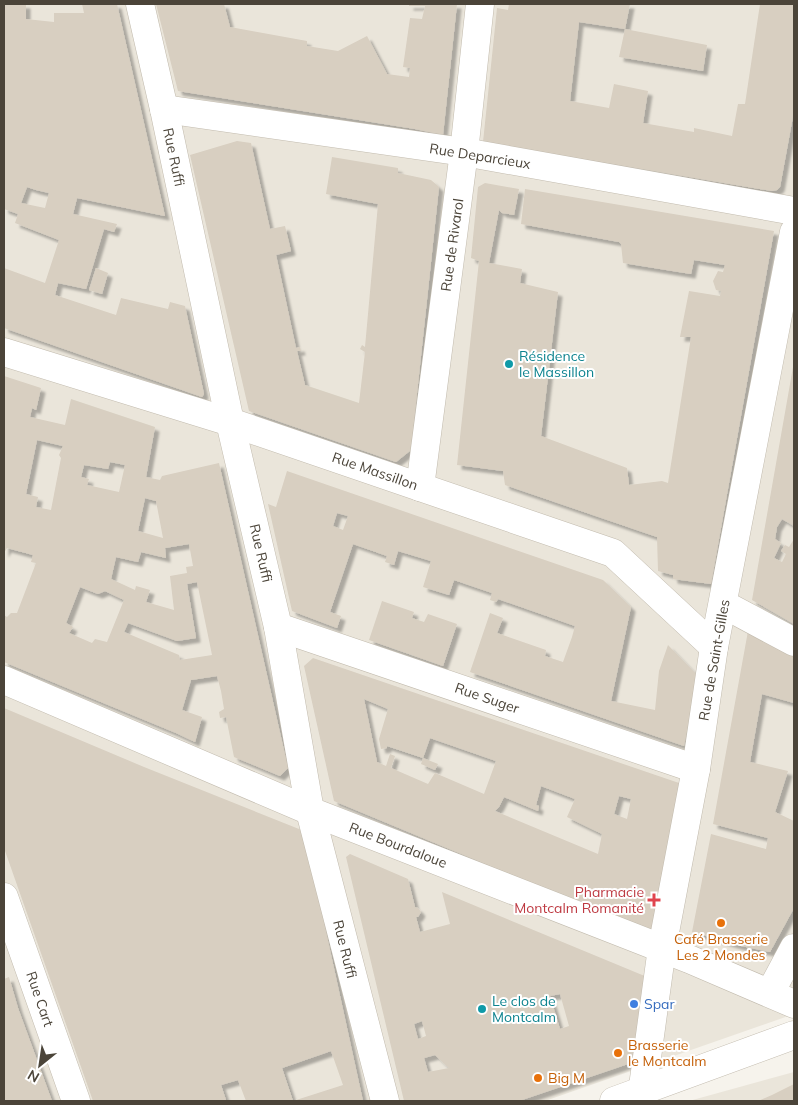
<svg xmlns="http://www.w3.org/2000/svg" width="798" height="1105" font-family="Mulish,sans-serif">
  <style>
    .residential { fill: #eae5da }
    .building { fill: #d8cfc1; fill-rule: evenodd; filter: url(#shadow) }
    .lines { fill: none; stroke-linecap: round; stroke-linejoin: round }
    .minor-casing { stroke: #c2bbae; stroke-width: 29 }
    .minor { stroke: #fff; stroke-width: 28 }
    .culture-dot { fill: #0f9aa8; stroke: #fff; stroke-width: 2 }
    .health-dot { fill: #e0444e; stroke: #fff; stroke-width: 2 }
    .food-dot { fill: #e8710a; stroke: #fff; stroke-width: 2 }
    .shop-dot { fill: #3f7fe0; stroke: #fff; stroke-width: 2 }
    .labels { text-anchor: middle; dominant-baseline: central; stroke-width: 4; stroke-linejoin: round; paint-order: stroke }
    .street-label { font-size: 14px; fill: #4b4439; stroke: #fff }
    .culture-label { font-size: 14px; fill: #0d838f; stroke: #fff; text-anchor: start }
    .health-label { font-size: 14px; fill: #be3a42; stroke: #fff; text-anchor: end }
    .food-label { font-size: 14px; fill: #c56008; stroke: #fff; text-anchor: start }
    .shop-label { font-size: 14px; fill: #366cbe; stroke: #fff; text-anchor: start }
  </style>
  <defs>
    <filter id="shadow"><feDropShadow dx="4.5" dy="4.5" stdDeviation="1" flood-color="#0004"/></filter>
  </defs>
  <rect width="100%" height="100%" fill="#f6f3ec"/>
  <g class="residential">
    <polygon points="4,4 794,4 794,1014 545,1101 4,1101"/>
    <polygon points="794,1072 794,1101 689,1101"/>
  </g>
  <g class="building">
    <path d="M4 4H26V19L54 22V13H84L82 4H117L165 216 77 198 73 214 117 224 114 232 104 229 86 289 58 283 55 295 116 315 121 298 168 309 170 302 185 306 204 394 202 397 4 328V268L45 283 59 240 15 223 18 214 4 209ZM27 187 36 190 49 193 45 208 21 203Z"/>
    <polygon points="156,4 224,4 230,27 307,41 307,46 338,51 367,36 387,74 409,77 410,68 403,67 410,18 422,19 425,6 409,6 409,4 457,4 443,135 415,129 178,91"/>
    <polygon points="509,4 630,4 625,29 579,22 570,101 609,108 614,84 648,91 643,123 694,132 694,128 732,136 738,104 745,104 760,4 794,4 794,111 780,187 777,190 772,191 483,142 497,8 508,10"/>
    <polygon points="625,29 707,45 703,71 619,57"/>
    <polygon points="237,141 251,143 270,229 285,226 291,251 276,255 296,348 300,347 301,351 297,351 305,385 359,403 365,352 360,349 362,345 365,347 378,204 326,194 332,157 398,168 398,173 431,180 439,187 411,450 396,462 249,411 190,155"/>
    <polygon points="485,183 519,189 514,215 502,213 499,210 489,263 522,269 520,283 558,292 541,436 627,468 629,485 662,481 668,483 691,337 680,337 689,291 720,296 721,291 716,290 713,281 718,271 723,272 725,265 694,260 691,274 623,263 621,244 619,242 521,224 525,189 774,231 711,584 673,579 673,575 658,571 657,537 505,485 503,471 457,465 479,261 471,258 478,187"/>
    <polygon points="96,268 108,273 102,294 89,290"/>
    <polygon points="793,367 794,367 794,526 782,519 777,527 775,539 781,543 774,558 782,562 786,554 781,551 785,545 789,547 794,539 794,624 752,600"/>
    <path d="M4 376 41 388 36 410 32 408 30 417 65 425 71 399 155 427 146 477 160 480 162 476 219 463 288 768 280 776 234 757 226 717 220 718 219 712 224 709 221 691 217 676 191 680 182 710 202 717 195 742 176 733 4 662V615L7 617 11 613H17L36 563 31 562 33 555 7 548 4 553ZM37 440 63 446 59 455 61 458 51 510 36 507 38 497 26 494ZM110 462 125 465 119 492 87 485 89 479 81 477 84 465 108 469ZM145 498 156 501 163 538 138 531ZM189 544 193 566 186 567 187 573 170 576 174 610 146 602 150 590 136 586 135 590 111 579 116 557 138 562 141 552 166 558 165 548ZM197 582 212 655 180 660 179 655 124 632 128 623 177 641 196 638 187 584ZM80 587 98 594 105 591 124 600 107 642 95 639 92 643 69 633 73 627 66 623Z"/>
    <path d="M287 471 603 580 631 607 611 701 655 710 659 671 668 645 698 676 684 746 470 672 490 613 503 618 497 633 546 650 545 656 563 662 572 637 575 626 498 599 496 602 490 600 492 593 454 580 449 595 423 587 431 561 398 551 394 565 385 562 387 556 353 544 330 612 341 616 337 628 292 611 268 504 276 507ZM337 513 348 516 343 530 333 526Z"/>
    <polygon points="382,601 414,612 412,618 424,622 428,614 457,624 443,666 369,640"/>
    <polygon points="748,631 794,657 794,703 762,694 750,762 788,771 775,812 794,821 794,908 770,952 741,946 692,932 711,834 766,849 768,838 713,824"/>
    <path d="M313 658 679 783 654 934 334 801 304 666ZM364 699 388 709 379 739 381 749 387 748V746L423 758 421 764 435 770 438 764 423 758 430 738 496 761 484 794 435 773 428 784 391 768 395 756 390 754 386 766 377 762ZM541 786 575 799 567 817 602 834 598 854 495 811 499 807 504 797 538 811 539 806 536 805ZM619 796 631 799 627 819 614 814Z"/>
    <path d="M4 708 144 767 304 831 363 1101H246L238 1080 221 1085 226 1100 221 1101H93L4 848ZM331 1051 343 1085 293 1101 282 1068Z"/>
    <path d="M350 854 408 879 415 907 418 908 421 912 418 917H416L420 932 450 924 442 892 647 977 631 1063 519 1101H404L346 857ZM560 994 569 1026 560 1029 550 996ZM422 1021 426 1036 418 1039 414 1024ZM435 1055 449 1068 428 1072 424 1058Z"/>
    <polygon points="9,977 18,1008 52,1101 4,1101 4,979"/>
    <polygon points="794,1084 794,1101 758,1101 772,1095"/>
  </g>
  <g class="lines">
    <g class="minor-casing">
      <g id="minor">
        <polyline points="140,4 164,109 230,422 278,627 310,811 385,1101"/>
        <polyline points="164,109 464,152 794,211"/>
        <polyline points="4,352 230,422 613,553 714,647"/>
        <polyline points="420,487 464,152 480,4"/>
        <polyline points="723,604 794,642"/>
        <polyline points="278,627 696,769"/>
        <polyline points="4,680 310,811 689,959 794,1004"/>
        <polyline points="4,897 76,1101"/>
        <polyline points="770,993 794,948"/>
        <polyline points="614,1101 794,1035"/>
        <polyline points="641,1101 662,948 696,769 714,647 794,232"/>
      </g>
    </g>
    <use href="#minor" class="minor"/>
  </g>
  <g class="culture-dot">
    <circle cx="509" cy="364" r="5"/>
    <circle cx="482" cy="1009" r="5"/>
  </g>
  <path class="health-dot" d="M651.5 892.5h5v5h5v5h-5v5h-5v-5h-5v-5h5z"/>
  <g class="food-dot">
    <circle cx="721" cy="923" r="5"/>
    <circle cx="618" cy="1053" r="5"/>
    <circle cx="538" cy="1078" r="5"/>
  </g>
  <circle class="shop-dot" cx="634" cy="1004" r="5"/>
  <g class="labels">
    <g class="street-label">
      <text transform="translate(480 156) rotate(9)">Rue Deparcieux</text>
      <text transform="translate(174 157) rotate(78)">Rue Ruffi</text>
      <text transform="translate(452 245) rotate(-82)">Rue de Rivarol</text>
      <text transform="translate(375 471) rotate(19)">Rue Massillon</text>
      <text transform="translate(261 553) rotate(77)">Rue Ruffi</text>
      <text transform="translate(714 660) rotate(-80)">Rue de Saint-Gilles</text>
      <text transform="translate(487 698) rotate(19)">Rue Suger</text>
      <text transform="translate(398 845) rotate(21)">Rue Bourdaloue</text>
      <text transform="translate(345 949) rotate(76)">Rue Ruffi</text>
      <text transform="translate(40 999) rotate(71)">Rue Cart</text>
    </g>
    <g class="culture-label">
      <text x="519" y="356">Résidence<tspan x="519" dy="16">le Massillon</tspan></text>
      <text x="492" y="1001">Le clos de<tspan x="492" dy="16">Montcalm</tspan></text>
    </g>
    <g class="health-label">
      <text x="644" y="892">Pharmacie<tspan x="644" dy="16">Montcalm Romanité</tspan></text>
    </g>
    <g class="food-label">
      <text x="721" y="939" text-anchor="middle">Café Brasserie<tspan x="721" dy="16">Les 2 Mondes</tspan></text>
      <text x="628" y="1045">Brasserie<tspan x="628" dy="16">le Montcalm</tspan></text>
      <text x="548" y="1078">Big M</text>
    </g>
    <g class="shop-label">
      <text x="644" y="1004">Spar</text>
    </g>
  </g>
  <rect width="798" height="1105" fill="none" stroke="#4b4439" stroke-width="10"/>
  <g transform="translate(40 1065) rotate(210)" stroke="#ffffff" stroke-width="4" paint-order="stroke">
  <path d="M0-4L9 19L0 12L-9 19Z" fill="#4b4439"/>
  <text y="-8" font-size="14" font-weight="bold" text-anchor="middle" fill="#4b4439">N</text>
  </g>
</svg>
